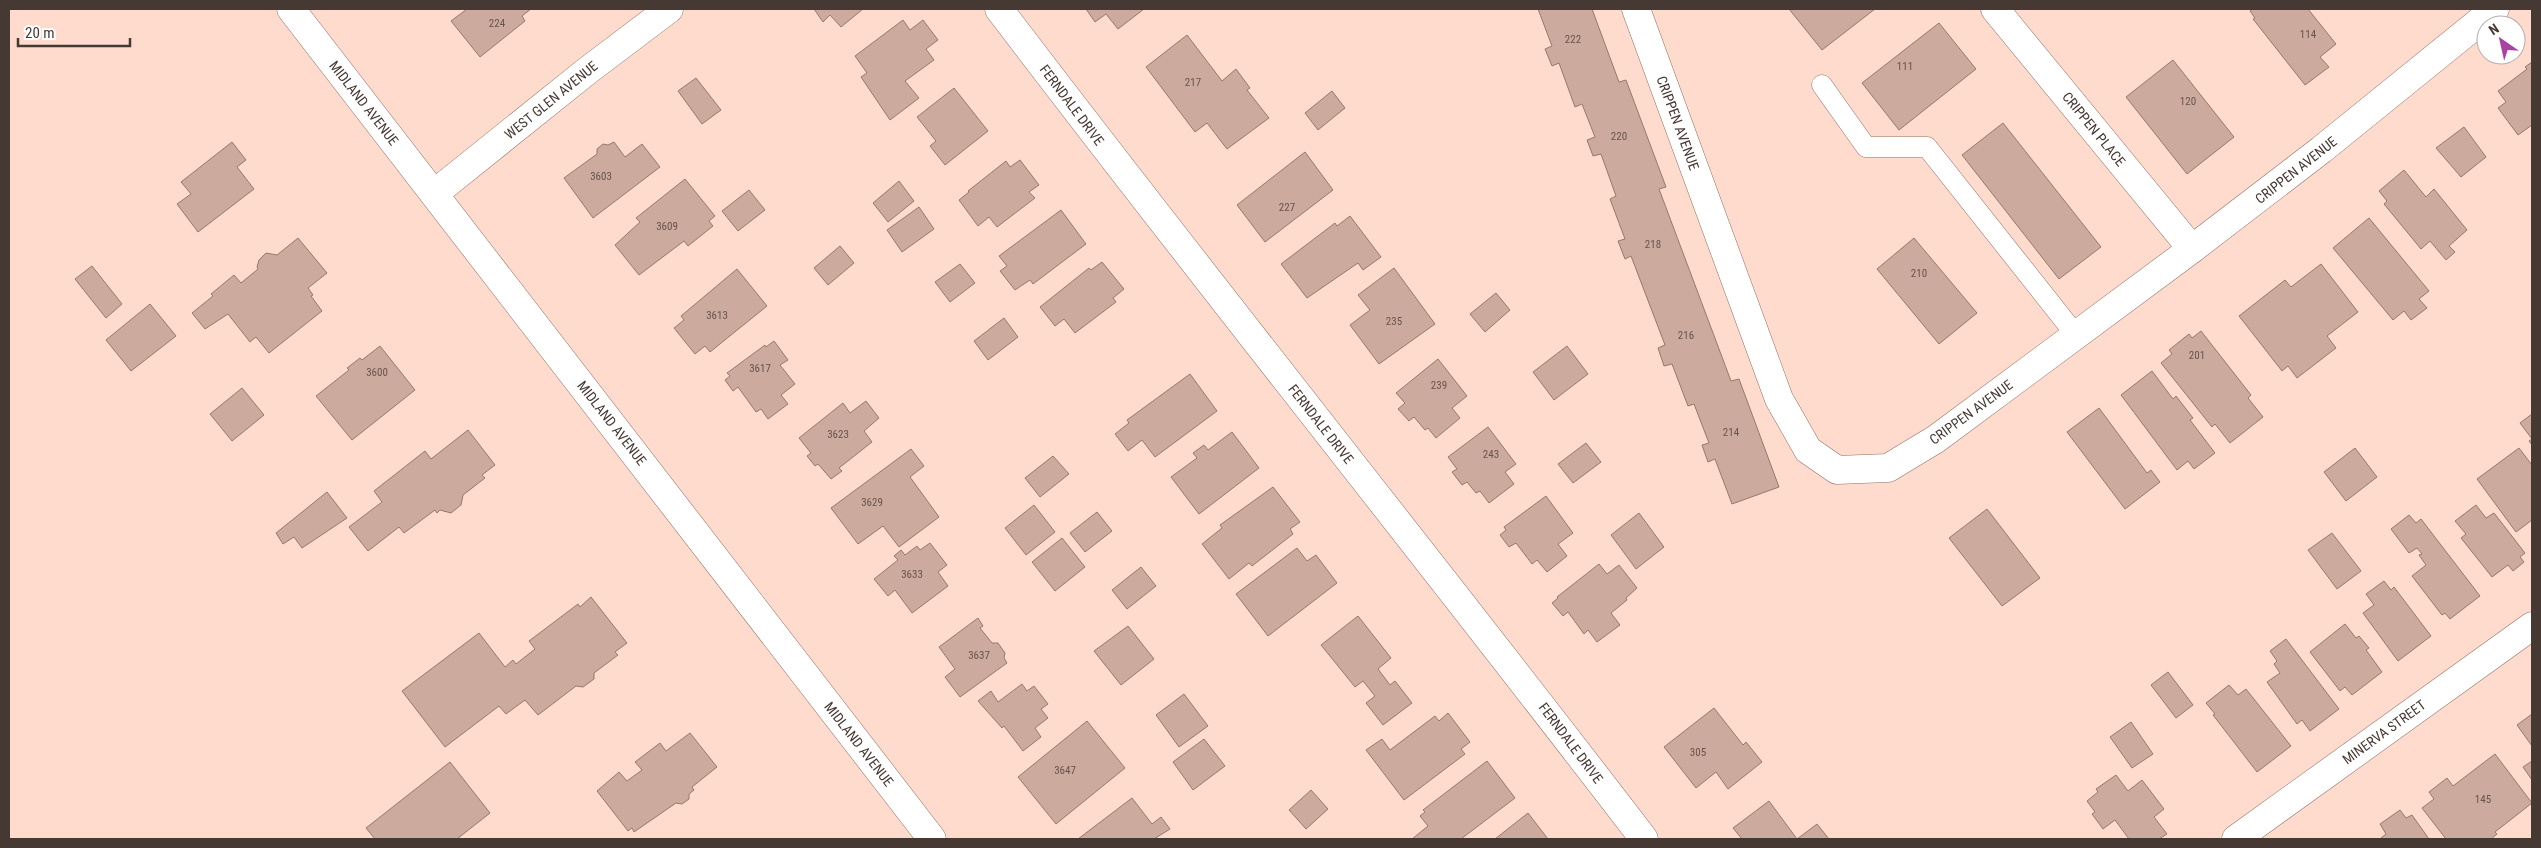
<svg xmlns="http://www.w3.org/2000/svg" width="2541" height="848" font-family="'Roboto Condensed',sans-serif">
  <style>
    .building { fill: #ccaa9d; stroke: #98786c }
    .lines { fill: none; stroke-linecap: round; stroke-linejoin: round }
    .lane-casing { stroke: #8f7064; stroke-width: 21 }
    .street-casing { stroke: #8f7064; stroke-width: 29 }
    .secondary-casing { stroke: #8f7064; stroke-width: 29 }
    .lane { stroke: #fff; stroke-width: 20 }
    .street { stroke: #fff; stroke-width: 28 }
    .secondary { stroke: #fff; stroke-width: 28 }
    .labels { text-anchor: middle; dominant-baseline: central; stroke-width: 5; stroke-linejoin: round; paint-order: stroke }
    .number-label { font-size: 11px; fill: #68544e }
    .street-label { font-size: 14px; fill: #463833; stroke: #fff }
  </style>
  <rect width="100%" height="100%" fill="#ffdbce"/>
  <g class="building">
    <polygon points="467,9 531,9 522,16 525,21 480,57 451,21"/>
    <polygon points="814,9 863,9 841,27 830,15 823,22"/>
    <polygon points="1086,9 1144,9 1118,29 1106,14 1095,22"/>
    <polygon points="1538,9 1592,9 1619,82 1626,80 1666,187 1659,189 1731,381 1739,379 1779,487 1732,504 1715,459 1708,462 1702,445 1709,443 1694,404 1688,406 1672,364 1664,366 1658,348 1665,345 1631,256 1625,259 1618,241 1625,239 1610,199 1616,196 1601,154 1593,156 1587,140 1595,137 1582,104 1575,107 1559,63 1552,66 1545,49 1552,46"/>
    <polygon points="1789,9 1875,9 1822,50"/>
    <polygon points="2253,9 2308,9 2336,44 2320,57 2329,67 2305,85 2253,19 2255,18 2250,11"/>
    <polygon points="903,20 910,30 923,20 938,40 926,49 934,60 905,81 919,98 890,120 861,77 867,73 855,56"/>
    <polygon points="1939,23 1976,69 1899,130 1862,83"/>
    <polygon points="1187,35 1222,81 1236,69 1250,88 1247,90 1269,118 1227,149 1207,123 1195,132 1146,67"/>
    <polygon points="2173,60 2234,137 2187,174 2126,97"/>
    <polygon points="2532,62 2532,125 2518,135 2498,108 2506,102 2498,91 2527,69 2525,67"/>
    <polygon points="696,78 721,110 702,124 678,91"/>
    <polygon points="954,88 988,131 945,165 930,146 936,141 917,117"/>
    <polygon points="1332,91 1345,108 1318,130 1305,113"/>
    <polygon points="2003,123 2101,247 2059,279 1962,155"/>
    <polygon points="2464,127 2486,157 2461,177 2436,148"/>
    <polygon points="232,142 246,160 237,167 254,189 198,232 177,204 191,194 181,182"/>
    <polygon points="614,142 625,157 642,144 660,167 593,218 564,178 597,154 597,149 603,144 608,145"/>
    <polygon points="1305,152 1333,190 1265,242 1237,205"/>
    <polygon points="1020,160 1039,185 1029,192 1035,198 997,227 989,217 978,226 959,200 969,192 968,191 1006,161 1010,167"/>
    <polygon points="2404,170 2426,197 2434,189 2467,230 2449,246 2455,252 2446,260 2430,241 2421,249 2384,204 2387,201 2379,191"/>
    <polygon points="685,179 715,216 709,221 713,226 688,246 684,241 639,275 615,245 640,222 636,218"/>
    <polygon points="899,181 914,201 888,222 873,203"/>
    <polygon points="749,190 765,210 738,231 722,211"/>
    <polygon points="919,207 934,229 902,252 887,230"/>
    <polygon points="1061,210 1086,244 1033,284 1030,280 1015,290 1000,271 1007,266 999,256"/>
    <polygon points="1350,216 1381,257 1363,270 1358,263 1307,298 1281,264 1335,223 1337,226"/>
    <polygon points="2369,218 2429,291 2419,299 2427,308 2411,320 2404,311 2393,320 2333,248"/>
    <polygon points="298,238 327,273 308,288 313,295 311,296 322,311 269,353 256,337 250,342 228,314 205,329 192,313 213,296 211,294 234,275 241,283 258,269 257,267 259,260 266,253 277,255"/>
    <polygon points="1914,238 1977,313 1939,344 1877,269"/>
    <polygon points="840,246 854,263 828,285 814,268"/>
    <polygon points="1102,262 1124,289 1113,298 1116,302 1075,333 1064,319 1055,326 1040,307 1089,268 1091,270"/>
    <polygon points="960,264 975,283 950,302 935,282"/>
    <polygon points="2321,264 2358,312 2327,336 2336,348 2297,378 2288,366 2282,371 2239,316 2285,280 2291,287"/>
    <polygon points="92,266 122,304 106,318 75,279"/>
    <polygon points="1394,268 1435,324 1379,364 1350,325 1370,310 1358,295"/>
    <polygon points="737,269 767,306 710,352 705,346 695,354 674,328 684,320 681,316"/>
    <polygon points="1496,293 1510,310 1485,332 1470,314"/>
    <polygon points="150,304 176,336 131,371 106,340"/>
    <polygon points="1004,318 1018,337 988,360 974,341"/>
    <polygon points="2201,331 2251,395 2248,398 2263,417 2230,443 2215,424 2212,427 2161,363 2172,354 2169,350 2189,334 2192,338"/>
    <polygon points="774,341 788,360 780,365 795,384 781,395 788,404 768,419 761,409 756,412 738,387 733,391 725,380 730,376 727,373 765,345 766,347"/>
    <polygon points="380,346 415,390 352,440 316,396 349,370 347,368 360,358 362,360"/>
    <polygon points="1567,346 1588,374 1554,400 1533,372"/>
    <polygon points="1438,359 1467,396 1452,408 1460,418 1436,438 1428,428 1425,430 1414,417 1409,421 1398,409 1405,403 1396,393"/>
    <polygon points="2152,371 2173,399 2176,396 2193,418 2190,420 2215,453 2194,469 2188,461 2177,470 2121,395"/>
    <polygon points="1190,374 1217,411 1155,457 1142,440 1128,451 1115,434 1129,423 1127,420"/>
    <polygon points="242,388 264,415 232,441 210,414"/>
    <polygon points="866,401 879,418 864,431 872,442 839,468 842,471 831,479 818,464 815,466 807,456 811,453 799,438 843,403 850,413"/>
    <polygon points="2099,408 2147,473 2151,470 2160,482 2125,509 2067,432"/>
    <polygon points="2532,414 2532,445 2529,441 2532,439 2520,423"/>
    <polygon points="1488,427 1516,464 1505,472 1514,484 1489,503 1480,491 1476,493 1467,482 1462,485 1452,472 1457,469 1448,457"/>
    <polygon points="468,430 495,465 482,475 485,478 463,495 461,505 451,513 440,510 437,513 435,510 404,533 399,527 368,551 349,527 382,502 374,491 425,451 431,459"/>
    <polygon points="1232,432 1259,468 1199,514 1171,477 1197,458 1193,453 1204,445 1208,450"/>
    <polygon points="1586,443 1601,462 1573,483 1558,464"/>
    <polygon points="2355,448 2377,477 2346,501 2324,472"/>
    <polygon points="2519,448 2532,465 2532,520 2516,532 2477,479"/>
    <polygon points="911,449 924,466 910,477 939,517 899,547 883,526 858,544 831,508"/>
    <polygon points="1053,456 1069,474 1040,497 1025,478"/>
    <polygon points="1273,487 1300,522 1290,529 1293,534 1252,566 1249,563 1229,579 1202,544 1222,528 1220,525"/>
    <polygon points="327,492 347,518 302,548 294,537 283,544 276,533"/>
    <polygon points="1546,496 1573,533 1558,544 1567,556 1547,572 1537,560 1532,564 1516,543 1509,547 1500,535 1506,530 1504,527"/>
    <polygon points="1034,505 1055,532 1026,555 1005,528"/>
    <polygon points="2476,505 2486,518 2494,513 2525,553 2520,557 2524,562 2513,571 2508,565 2492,577 2461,538 2466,534 2455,521"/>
    <polygon points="1987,509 2040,578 2002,606 1949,538"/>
    <polygon points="1097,512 1112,531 1085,552 1070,533"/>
    <polygon points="1639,513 1664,547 1636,569 1611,535"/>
    <polygon points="2409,515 2416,523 2421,519 2480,596 2450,619 2445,613 2442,615 2412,576 2426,565 2419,555 2422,554 2417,548 2409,553 2391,529"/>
    <polygon points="2332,533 2361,571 2337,589 2308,550"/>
    <polygon points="1062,538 1085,567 1055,591 1032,562"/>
    <polygon points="930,543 947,565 938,572 948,586 912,613 895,590 888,596 874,579 898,560 894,556 901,550 905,555 917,546 920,550"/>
    <polygon points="1297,548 1307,561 1316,555 1337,583 1268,636 1236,594"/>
    <polygon points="1599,564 1607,574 1619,565 1637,588 1626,598 1627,600 1611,613 1620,625 1597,642 1588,630 1584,634 1568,612 1563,616 1552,603 1558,598 1557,597"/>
    <polygon points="1141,567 1156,586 1127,609 1112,590"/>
    <polygon points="2384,581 2391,590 2394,587 2431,636 2398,661 2363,613 2374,605 2366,594"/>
    <polygon points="591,597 627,643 615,652 618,655 594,673 594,679 583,687 576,686 538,715 525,700 506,714 499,706 445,747 402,691 479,633 505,667 513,660 516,664 535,649 529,641 578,604 580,607"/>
    <polygon points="1358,616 1391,658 1378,669 1390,685 1395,681 1412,703 1383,725 1366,703 1375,696 1363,681 1355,687 1321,645"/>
    <polygon points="978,618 983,626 980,628 992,643 998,643 1005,653 1004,658 1007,663 960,697 945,677 955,669 939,647"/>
    <polygon points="2345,624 2356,638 2359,636 2369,648 2366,650 2382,672 2352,695 2345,687 2340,691 2310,652"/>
    <polygon points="1128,626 1154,659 1121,685 1094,651"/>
    <polygon points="2286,639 2339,709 2310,731 2302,720 2297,724 2267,682 2280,673 2274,664 2277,661 2270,651"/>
    <polygon points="2168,672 2193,705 2176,718 2151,685"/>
    <polygon points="1022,684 1027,691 1034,686 1048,704 1041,709 1048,718 1035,728 1041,737 1023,751 1004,726 1002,728 978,701 991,691 998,702"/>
    <polygon points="2229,685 2238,695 2246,689 2291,746 2257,772 2213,715 2215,714 2206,703"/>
    <polygon points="1184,694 1208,726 1179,747 1156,715"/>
    <polygon points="1714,708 1743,745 1746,742 1762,762 1728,789 1716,772 1696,788 1664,747"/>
    <polygon points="1448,713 1470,742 1461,749 1465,754 1404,800 1366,750 1382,739 1390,750 1435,716 1439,721"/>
    <polygon points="2532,714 2532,746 2517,725"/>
    <polygon points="1087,721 1125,768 1056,824 1018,777"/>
    <polygon points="2131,722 2153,754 2132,768 2110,737"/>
    <polygon points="690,733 717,767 692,787 694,790 689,794 689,799 682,804 676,803 634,832 632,828 628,831 597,791 619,772 627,781 642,770 635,762 660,743 666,751"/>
    <polygon points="1204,739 1225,766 1193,790 1173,762"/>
    <polygon points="2495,754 2532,803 2495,832 2497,834 2491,839 2446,839 2422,808 2434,799 2429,792 2447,778 2453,786"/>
    <polygon points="1487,761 1515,798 1461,839 1412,839 1428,826 1420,816 1425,812 1423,810"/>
    <polygon points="2532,761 2532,780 2523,767"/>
    <polygon points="450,762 490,813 457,839 375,839 366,828"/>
    <polygon points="2116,775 2128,791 2142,780 2164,809 2154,817 2167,834 2159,839 2129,839 2115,820 2103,829 2092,814 2095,812 2087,801 2098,792 2096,789"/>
    <polygon points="1311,790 1328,809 1306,829 1289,810"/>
    <polygon points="1132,798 1152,824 1161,817 1170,829 1154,839 1078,839"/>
    <polygon points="1769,801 1797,839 1817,824 1829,839 1742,839 1733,828"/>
    <polygon points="2400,810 2406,818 2412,815 2429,839 2382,839 2381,838 2386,834 2380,824"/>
    <polygon points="1528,813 1548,839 1495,839"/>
  </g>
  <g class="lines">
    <g class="lane-casing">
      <polyline id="lane" points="1822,85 1866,147 1927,147 2075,334"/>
    </g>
    <g class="street-casing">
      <g id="street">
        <path d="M999 9C1211 288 1431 561 1644 839"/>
        <polyline points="1636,9 1779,399 1808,450 1837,470 1888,468 1936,439 2192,249 2321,150 2495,9"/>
        <polyline points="1995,9 2192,249"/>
        <polyline points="435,193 587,71 669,9"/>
        <polyline points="2236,839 2532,626"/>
      </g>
    </g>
    <g class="secondary-casing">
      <polyline id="secondary" points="291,9 932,839"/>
    </g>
    <use href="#lane" class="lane"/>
    <use href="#street" class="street"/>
    <use href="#secondary" class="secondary"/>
  </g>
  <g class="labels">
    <g class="number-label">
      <text x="497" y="23">224</text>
      <text x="2308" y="34">114</text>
      <text x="1573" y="39">222</text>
      <text x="1905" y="66">111</text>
      <text x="1193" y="82">217</text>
      <text x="2188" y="101">120</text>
      <text x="1619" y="136">220</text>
      <text x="601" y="176">3603</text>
      <text x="1287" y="207">227</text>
      <text x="667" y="226">3609</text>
      <text x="1653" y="244">218</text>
      <text x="1919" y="273">210</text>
      <text x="717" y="315">3613</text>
      <text x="1394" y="321">235</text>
      <text x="1686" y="335">216</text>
      <text x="2197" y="355">201</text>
      <text x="760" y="368">3617</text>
      <text x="377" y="372">3600</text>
      <text x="1439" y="385">239</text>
      <text x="1731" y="432">214</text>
      <text x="838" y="434">3623</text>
      <text x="1491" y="454">243</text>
      <text x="872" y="502">3629</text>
      <text x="912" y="574">3633</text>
      <text x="979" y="655">3637</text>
      <text x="1698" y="752">305</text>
      <text x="1065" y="770">3647</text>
      <text x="2483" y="799">145</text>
    </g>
    <g class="street-label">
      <text transform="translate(551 100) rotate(-39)">WEST GLEN AVENUE</text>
      <text transform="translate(364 103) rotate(52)">MIDLAND AVENUE</text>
      <text transform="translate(1072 105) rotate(53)">FERNDALE DRIVE</text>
      <text transform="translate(1678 123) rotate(70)">CRIPPEN AVENUE</text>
      <text transform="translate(2094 129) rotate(51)">CRIPPEN PLACE</text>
      <text transform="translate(2296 170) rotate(-38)">CRIPPEN AVENUE</text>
      <text transform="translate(1971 412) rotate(-36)">CRIPPEN AVENUE</text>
      <text transform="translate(612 423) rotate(52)">MIDLAND AVENUE</text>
      <text transform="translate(1321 424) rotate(52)">FERNDALE DRIVE</text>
      <text transform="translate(2384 732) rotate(-36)">MINERVA STREET</text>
      <text transform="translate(1571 743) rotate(53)">FERNDALE DRIVE</text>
      <text transform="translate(859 744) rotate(52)">MIDLAND AVENUE</text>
    </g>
  </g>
  <rect width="2541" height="848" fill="none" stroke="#463833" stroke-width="20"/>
  <g transform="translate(2501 40) rotate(326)"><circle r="24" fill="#ffffff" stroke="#b5afad"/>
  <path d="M0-4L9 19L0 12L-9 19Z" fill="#aa42a5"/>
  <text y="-8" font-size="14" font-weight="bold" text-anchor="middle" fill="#463833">N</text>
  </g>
  <path d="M18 38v8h112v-8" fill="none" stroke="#463833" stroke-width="2.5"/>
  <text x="25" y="38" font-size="15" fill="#463833" stroke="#ffffff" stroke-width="4" paint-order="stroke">20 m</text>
</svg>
